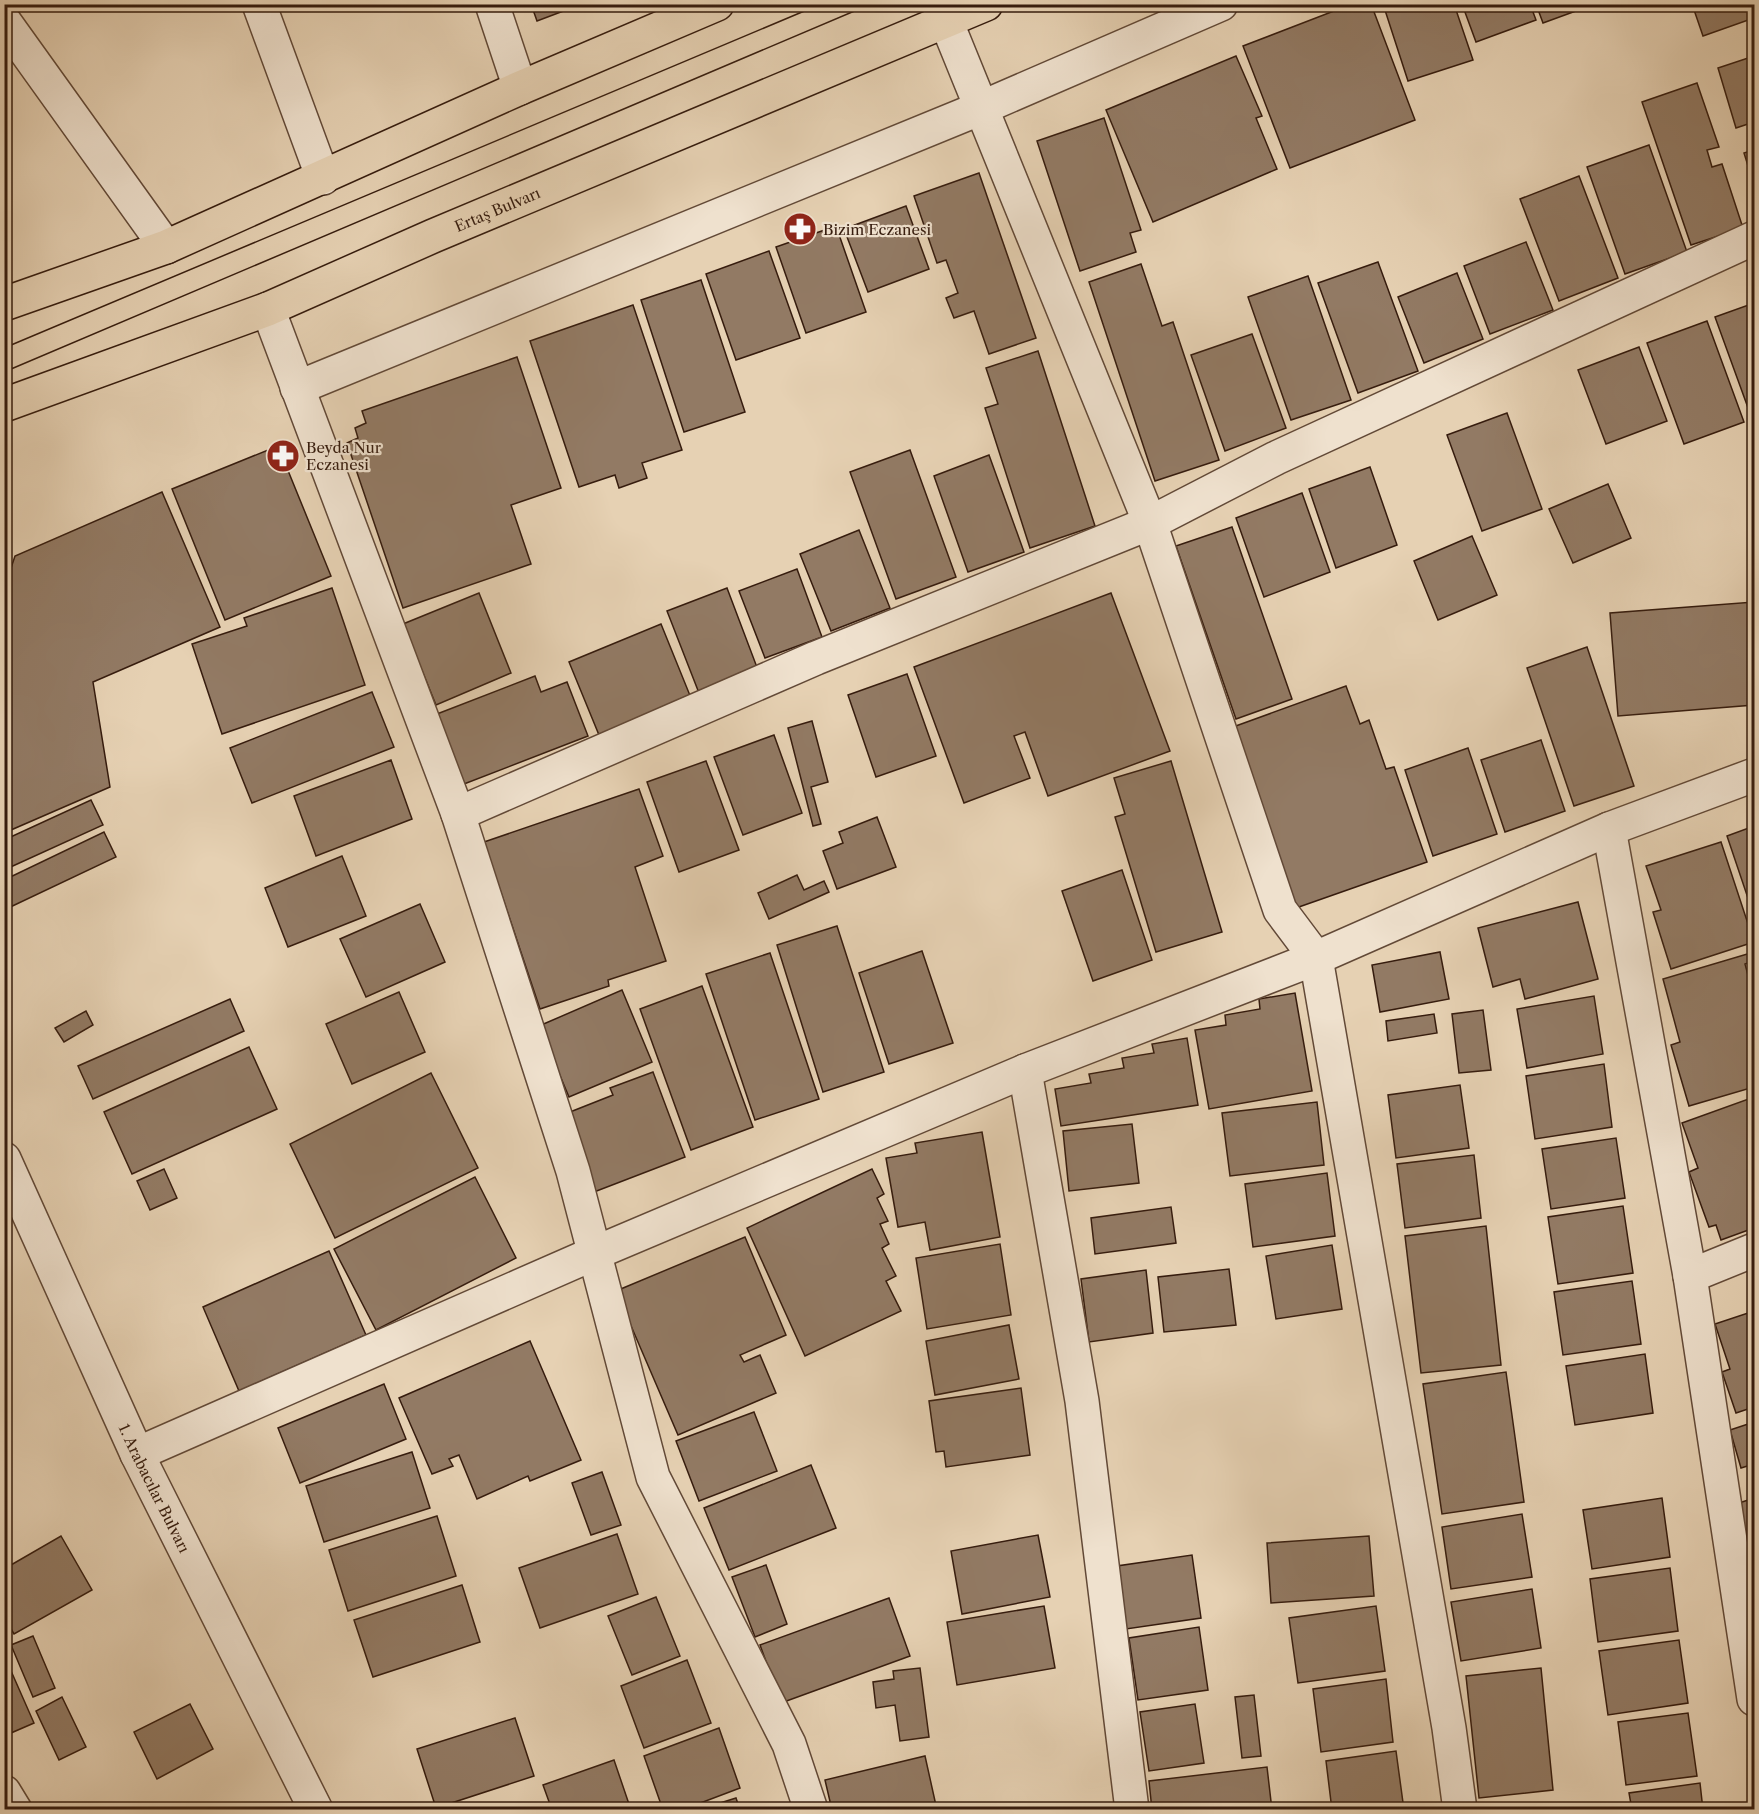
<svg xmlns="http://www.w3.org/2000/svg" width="1759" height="1814" font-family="'Libre Caslon Text',serif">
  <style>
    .building { fill: #927a64; stroke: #361c0e; stroke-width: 1.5 }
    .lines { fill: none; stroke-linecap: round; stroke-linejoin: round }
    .minor-casing { stroke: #624937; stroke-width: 36 }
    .major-casing { stroke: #361c0e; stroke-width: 36 }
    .minor { stroke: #efe1ce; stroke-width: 33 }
    .major { stroke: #e6d1b3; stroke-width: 33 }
    .tram { stroke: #361c0e; stroke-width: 1.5 }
    .labels { text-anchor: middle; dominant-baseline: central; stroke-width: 4.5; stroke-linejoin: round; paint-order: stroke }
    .street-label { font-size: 15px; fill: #361c0e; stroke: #efe1ce }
    .poi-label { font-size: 15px; fill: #361c0e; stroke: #efe1ce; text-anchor: start }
  </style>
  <rect width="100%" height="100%" fill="#e6d1b3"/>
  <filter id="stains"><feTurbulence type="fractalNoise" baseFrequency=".00333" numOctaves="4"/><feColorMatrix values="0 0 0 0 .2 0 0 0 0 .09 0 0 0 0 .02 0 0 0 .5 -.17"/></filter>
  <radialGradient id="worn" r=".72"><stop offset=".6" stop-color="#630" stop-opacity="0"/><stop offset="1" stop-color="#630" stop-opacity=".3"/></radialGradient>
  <g class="building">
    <polygon points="531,4 582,4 537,21"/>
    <polygon points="1352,4 1371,4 1415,120 1290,168 1243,46"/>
    <polygon points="1383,4 1454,4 1473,60 1408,81"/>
    <polygon points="1462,4 1530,4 1536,20 1476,42"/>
    <polygon points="1536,4 1595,4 1543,23"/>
    <polygon points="1692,4 1754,4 1754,18 1703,36"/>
    <polygon points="1236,56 1262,116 1256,118 1277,169 1153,222 1106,110"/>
    <polygon points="1754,56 1754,146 1748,124 1736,128 1718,68"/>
    <polygon points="1697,83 1719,147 1707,150 1712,167 1722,164 1743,228 1691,245 1642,102"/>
    <polygon points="1104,118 1141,230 1130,233 1136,252 1080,271 1037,141"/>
    <polygon points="1649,145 1687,252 1625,274 1587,167"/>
    <polygon points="1754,150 1754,185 1744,153"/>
    <polygon points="979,173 1036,338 989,354 974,311 954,318 946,298 958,293 946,260 937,263 914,196"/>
    <polygon points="1579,176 1618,278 1559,301 1520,199"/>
    <polygon points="906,206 929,269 868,292 844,229"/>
    <polygon points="836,226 866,312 806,333 776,247"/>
    <polygon points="1526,242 1553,310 1490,334 1464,266"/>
    <polygon points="769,251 800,338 736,360 706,274"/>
    <polygon points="1378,262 1418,371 1358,393 1318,283"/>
    <polygon points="1141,264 1162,326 1173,322 1219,460 1155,481 1089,282"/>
    <polygon points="1457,273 1483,339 1424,363 1398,297"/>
    <polygon points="1308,276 1351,400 1291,420 1248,297"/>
    <polygon points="701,280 745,412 684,432 641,300"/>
    <polygon points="1754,303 1754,415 1751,416 1715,317"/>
    <polygon points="633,305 682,450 642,463 647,478 619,488 615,475 579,487 530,341"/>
    <polygon points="1707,321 1744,422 1684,444 1647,343"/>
    <polygon points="1252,334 1286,428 1225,451 1191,355"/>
    <polygon points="1639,347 1667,421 1606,444 1578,370"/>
    <polygon points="1038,351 1095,526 1030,548 985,408 998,404 986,368"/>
    <polygon points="517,357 561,488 511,505 531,564 403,608 347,443 358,438 355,428 366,423 362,411"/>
    <polygon points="1507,413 1542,509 1482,531 1447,435"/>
    <polygon points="278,446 331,576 225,620 172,489"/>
    <polygon points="910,450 956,577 896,599 850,472"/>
    <polygon points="989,455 1024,552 968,572 934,476"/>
    <polygon points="1370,467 1397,545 1336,568 1309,489"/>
    <polygon points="1608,484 1631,538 1573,563 1549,509"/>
    <polygon points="162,492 220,627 93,682 110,787 4,833 4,589 15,556"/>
    <polygon points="1302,493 1330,572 1264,597 1236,518"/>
    <polygon points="1232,527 1292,699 1236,719 1176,546"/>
    <polygon points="859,530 890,608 831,631 800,554"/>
    <polygon points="1472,536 1497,595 1438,620 1414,561"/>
    <polygon points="797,569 822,637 765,658 739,591"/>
    <polygon points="332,588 365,685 222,734 192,644 247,626 244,618"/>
    <polygon points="727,588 758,670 699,693 667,611"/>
    <polygon points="479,593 511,673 436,705 403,624"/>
    <polygon points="1111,593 1170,751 1048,796 1025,732 1014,736 1030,778 964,803 914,667"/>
    <polygon points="1754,602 1754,705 1618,716 1610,613"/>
    <polygon points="661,624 691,698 599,735 569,662"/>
    <polygon points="1587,647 1634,786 1574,806 1527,668"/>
    <polygon points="907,674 936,756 876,777 848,695"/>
    <polygon points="535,676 541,692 567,682 588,736 464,784 437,714"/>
    <polygon points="1346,686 1360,724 1369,720 1386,769 1394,767 1427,862 1296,908 1233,727"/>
    <polygon points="372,692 394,747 252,803 230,748"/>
    <polygon points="812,721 828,782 811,787 821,824 813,826 788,728"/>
    <polygon points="774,735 802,813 743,835 714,757"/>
    <polygon points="1541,740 1565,811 1505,832 1481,760"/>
    <polygon points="1468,748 1497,834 1433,856 1405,770"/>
    <polygon points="391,760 412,819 316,856 294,796"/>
    <polygon points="706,761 739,850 679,872 647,782"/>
    <polygon points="1171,761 1222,932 1156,952 1115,817 1125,814 1114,778"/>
    <polygon points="639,789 663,856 635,867 666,961 608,980 609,986 540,1009 484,842"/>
    <polygon points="91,800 103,825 4,870 4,840"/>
    <polygon points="877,817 896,867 837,889 823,851 843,843 839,832"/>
    <polygon points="1754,826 1754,916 1727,836"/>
    <polygon points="104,832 116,857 4,910 4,880"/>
    <polygon points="1721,842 1754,942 1671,969 1653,912 1661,910 1646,866"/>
    <polygon points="342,856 366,916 288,947 265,888"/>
    <polygon points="1122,870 1152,960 1093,981 1062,891"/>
    <polygon points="797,875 804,890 824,881 829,892 769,919 758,893"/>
    <polygon points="1578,902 1598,979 1525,999 1520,979 1493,987 1478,928"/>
    <polygon points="420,904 445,962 366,997 340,939"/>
    <polygon points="837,926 884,1072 823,1092 777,945"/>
    <polygon points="922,951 953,1043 889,1064 859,973"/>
    <polygon points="1440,952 1449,999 1380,1012 1372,965"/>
    <polygon points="1754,952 1754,961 1745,964 1754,998 1754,1087 1689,1106 1671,1045 1680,1042 1663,979"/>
    <polygon points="770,953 819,1099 755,1120 706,974"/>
    <polygon points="702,986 753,1127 691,1150 640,1009"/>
    <polygon points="622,990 652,1062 569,1097 539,1026"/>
    <polygon points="399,992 425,1052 352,1084 326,1024"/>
    <polygon points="1295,993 1312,1091 1209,1109 1195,1030 1226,1025 1225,1015 1260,1009 1259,999"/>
    <polygon points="1594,996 1603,1054 1527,1068 1517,1009"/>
    <polygon points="230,999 244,1031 93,1099 78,1066"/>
    <polygon points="1483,1010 1491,1070 1459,1073 1452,1014"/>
    <polygon points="86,1011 93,1025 64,1042 55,1028"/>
    <polygon points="1434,1014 1437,1033 1388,1041 1386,1021"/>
    <polygon points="1187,1038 1198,1105 1061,1126 1055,1089 1091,1083 1089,1074 1124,1068 1122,1058 1154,1053 1152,1044"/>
    <polygon points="249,1047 277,1109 132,1174 104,1112"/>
    <polygon points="1604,1064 1612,1127 1535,1139 1526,1076"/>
    <polygon points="653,1072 685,1157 594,1192 565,1114 613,1095 610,1088"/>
    <polygon points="431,1073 478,1168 335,1238 290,1144"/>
    <polygon points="1460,1085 1469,1148 1396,1158 1388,1095"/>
    <polygon points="1754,1097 1754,1228 1721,1240 1716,1225 1709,1227 1689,1172 1698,1168 1682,1123"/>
    <polygon points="1317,1102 1324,1165 1230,1176 1222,1113"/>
    <polygon points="1132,1124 1139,1183 1069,1191 1063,1131"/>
    <polygon points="982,1132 1000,1237 930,1250 925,1222 898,1227 886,1158 917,1153 915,1143"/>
    <polygon points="1616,1138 1625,1198 1551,1209 1542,1149"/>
    <polygon points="1474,1155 1481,1218 1405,1228 1397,1164"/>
    <polygon points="164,1169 177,1198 150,1210 137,1181"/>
    <polygon points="872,1169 884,1194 877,1198 888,1221 880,1224 889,1244 882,1248 896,1276 886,1281 901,1311 805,1356 747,1228"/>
    <polygon points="1327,1173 1335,1236 1253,1247 1245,1184"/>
    <polygon points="475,1177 516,1258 376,1330 334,1249"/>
    <polygon points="1623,1206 1633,1273 1558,1284 1548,1217"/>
    <polygon points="1171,1207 1176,1243 1095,1254 1091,1218"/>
    <polygon points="1486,1226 1501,1365 1421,1373 1405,1236"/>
    <polygon points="745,1237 786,1335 740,1355 744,1362 760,1355 776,1393 678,1435 616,1291"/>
    <polygon points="1000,1244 1011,1315 927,1329 916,1258"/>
    <polygon points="1332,1245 1342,1309 1276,1319 1266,1256"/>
    <polygon points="329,1251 366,1335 239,1391 203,1307"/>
    <polygon points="1229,1269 1236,1325 1164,1332 1158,1277"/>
    <polygon points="1146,1270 1153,1333 1089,1342 1081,1279"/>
    <polygon points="1632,1281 1641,1344 1563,1355 1554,1292"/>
    <polygon points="1754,1311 1754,1407 1736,1413 1722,1372 1730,1369 1715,1324"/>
    <polygon points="1009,1325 1019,1379 935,1395 926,1341"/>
    <polygon points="530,1341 581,1460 530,1481 528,1476 477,1499 459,1455 449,1459 453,1466 432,1474 399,1398"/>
    <polygon points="1645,1354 1653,1413 1575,1425 1566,1366"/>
    <polygon points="1506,1372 1524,1502 1442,1514 1423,1384"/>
    <polygon points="384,1384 406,1439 300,1483 278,1428"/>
    <polygon points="1021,1388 1030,1455 946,1467 944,1451 936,1452 929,1401"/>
    <polygon points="754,1412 777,1471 699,1501 676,1441"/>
    <polygon points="1754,1422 1754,1464 1741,1468 1730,1430"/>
    <polygon points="412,1452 430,1508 324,1542 306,1486"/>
    <polygon points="811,1465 836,1528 729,1570 704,1508"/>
    <polygon points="602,1472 621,1525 591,1535 572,1483"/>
    <polygon points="1662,1498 1670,1557 1592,1569 1583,1510"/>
    <polygon points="1754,1498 1754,1593 1744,1560 1753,1556 1736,1504"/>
    <polygon points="1522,1514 1532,1577 1451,1589 1442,1527"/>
    <polygon points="437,1516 456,1576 348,1611 329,1550"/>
    <polygon points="617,1534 638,1594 540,1628 519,1568"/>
    <polygon points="1038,1535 1050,1597 962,1614 951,1551"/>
    <polygon points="61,1536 92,1590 14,1634 4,1617 4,1569"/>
    <polygon points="1369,1536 1374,1596 1271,1603 1267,1543"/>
    <polygon points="1192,1555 1201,1618 1126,1629 1117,1566"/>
    <polygon points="766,1565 787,1624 755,1637 732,1577"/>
    <polygon points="1670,1568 1678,1631 1598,1642 1590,1579"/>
    <polygon points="462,1585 480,1642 373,1677 354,1620"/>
    <polygon points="1532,1589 1541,1648 1461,1661 1451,1602"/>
    <polygon points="656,1597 680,1656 632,1675 608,1616"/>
    <polygon points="889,1598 910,1656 781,1703 760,1645"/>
    <polygon points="1044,1606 1055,1668 957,1685 947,1622"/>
    <polygon points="1376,1606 1385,1671 1298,1683 1289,1618"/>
    <polygon points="1199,1627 1208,1690 1138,1700 1129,1638"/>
    <polygon points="33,1636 55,1688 33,1697 11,1645"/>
    <polygon points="1679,1640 1688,1703 1608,1715 1599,1651"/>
    <polygon points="4,1655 34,1723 4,1736"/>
    <polygon points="687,1660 711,1723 644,1748 621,1686"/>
    <polygon points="920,1668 929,1737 900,1741 895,1705 876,1708 873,1682 894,1679 893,1671"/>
    <polygon points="1541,1668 1553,1790 1479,1798 1466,1676"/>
    <polygon points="1386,1679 1393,1742 1321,1752 1313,1689"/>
    <polygon points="1254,1695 1261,1756 1242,1758 1235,1697"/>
    <polygon points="62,1697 86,1747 59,1760 36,1711"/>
    <polygon points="190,1704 213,1749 157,1779 134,1732"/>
    <polygon points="1195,1704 1204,1763 1149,1771 1140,1712"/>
    <polygon points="1688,1713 1697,1776 1626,1785 1618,1722"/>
    <polygon points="515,1718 534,1776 436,1808 417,1749"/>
    <polygon points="719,1728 740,1788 682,1810 663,1810 644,1756"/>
    <polygon points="1396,1751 1404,1810 1332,1810 1326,1761"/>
    <polygon points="925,1756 937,1810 832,1810 825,1780"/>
    <polygon points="614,1760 631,1810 552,1810 543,1785"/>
    <polygon points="1267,1767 1272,1810 1152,1810 1149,1781"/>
    <polygon points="1700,1783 1703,1810 1632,1810 1629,1793"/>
    <polygon points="736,1798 740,1810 698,1810"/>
    <polygon points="1567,1803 1568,1810 1516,1810"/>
  </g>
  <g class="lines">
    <g class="minor-casing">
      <g id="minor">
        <polyline points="259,4 323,178"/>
        <polyline points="492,4 520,88"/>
        <polyline points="4,21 166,247"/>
        <polyline points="946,21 1150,523 1280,910 1316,958 1449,1728 1460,1810"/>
        <polyline points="268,309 458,814 816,658 1150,523 1276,458 1754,238"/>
        <polyline points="297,388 981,108 1221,4"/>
        <polyline points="458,814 573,1171 653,1477 789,1744 811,1810"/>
        <polyline points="1609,829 1690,1276"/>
        <path id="s1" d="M4 1159 137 1454 316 1810"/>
        <polyline points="1754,1250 1690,1276 1754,1699"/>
        <polyline points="137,1454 595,1253 1025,1071"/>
        <polyline points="4,1792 15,1810"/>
        <polyline points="1132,1810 1082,1401 1025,1071 1316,958 1609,829 1754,775"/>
      </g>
    </g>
    <g class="major-casing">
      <g id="major">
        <polyline points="4,304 166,247 520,88 717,4"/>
        <path id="s2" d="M4 405 268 309 433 236 986 4"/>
      </g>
    </g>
    <use href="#minor" class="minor"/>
    <use href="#major" class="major"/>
    <g class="tram">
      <polyline points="4,348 821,4"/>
      <polyline points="4,372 871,4"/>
    </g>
  </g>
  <defs>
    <g id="pharmacy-disc" transform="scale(1.725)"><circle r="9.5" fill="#8f2418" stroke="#efe1ce"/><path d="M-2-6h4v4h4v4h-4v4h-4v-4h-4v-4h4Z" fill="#fff"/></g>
  </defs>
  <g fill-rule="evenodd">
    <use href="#pharmacy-disc" x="800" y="229"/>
    <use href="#pharmacy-disc" x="283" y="456"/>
  </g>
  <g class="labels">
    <g class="street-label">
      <text stroke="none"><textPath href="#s2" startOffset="531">Ertaş Bulvarı</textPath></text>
      <text stroke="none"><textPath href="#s1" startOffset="362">1. Arabacılar Bulvarı</textPath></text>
    </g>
    <g class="poi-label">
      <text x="823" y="229">Bizim Eczanesi</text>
      <text x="306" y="447">Beyda Nur<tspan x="306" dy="17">Eczanesi</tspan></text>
    </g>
  </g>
  <rect width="1759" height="1814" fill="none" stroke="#e6d1b3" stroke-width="24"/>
  <rect x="6" y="6" width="1747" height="1802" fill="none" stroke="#361c0e" stroke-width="3"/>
  <rect x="12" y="12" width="1735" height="1790" fill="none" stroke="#361c0e" stroke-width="1.5"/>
  <rect width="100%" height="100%" filter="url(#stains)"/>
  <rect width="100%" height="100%" fill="url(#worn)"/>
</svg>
